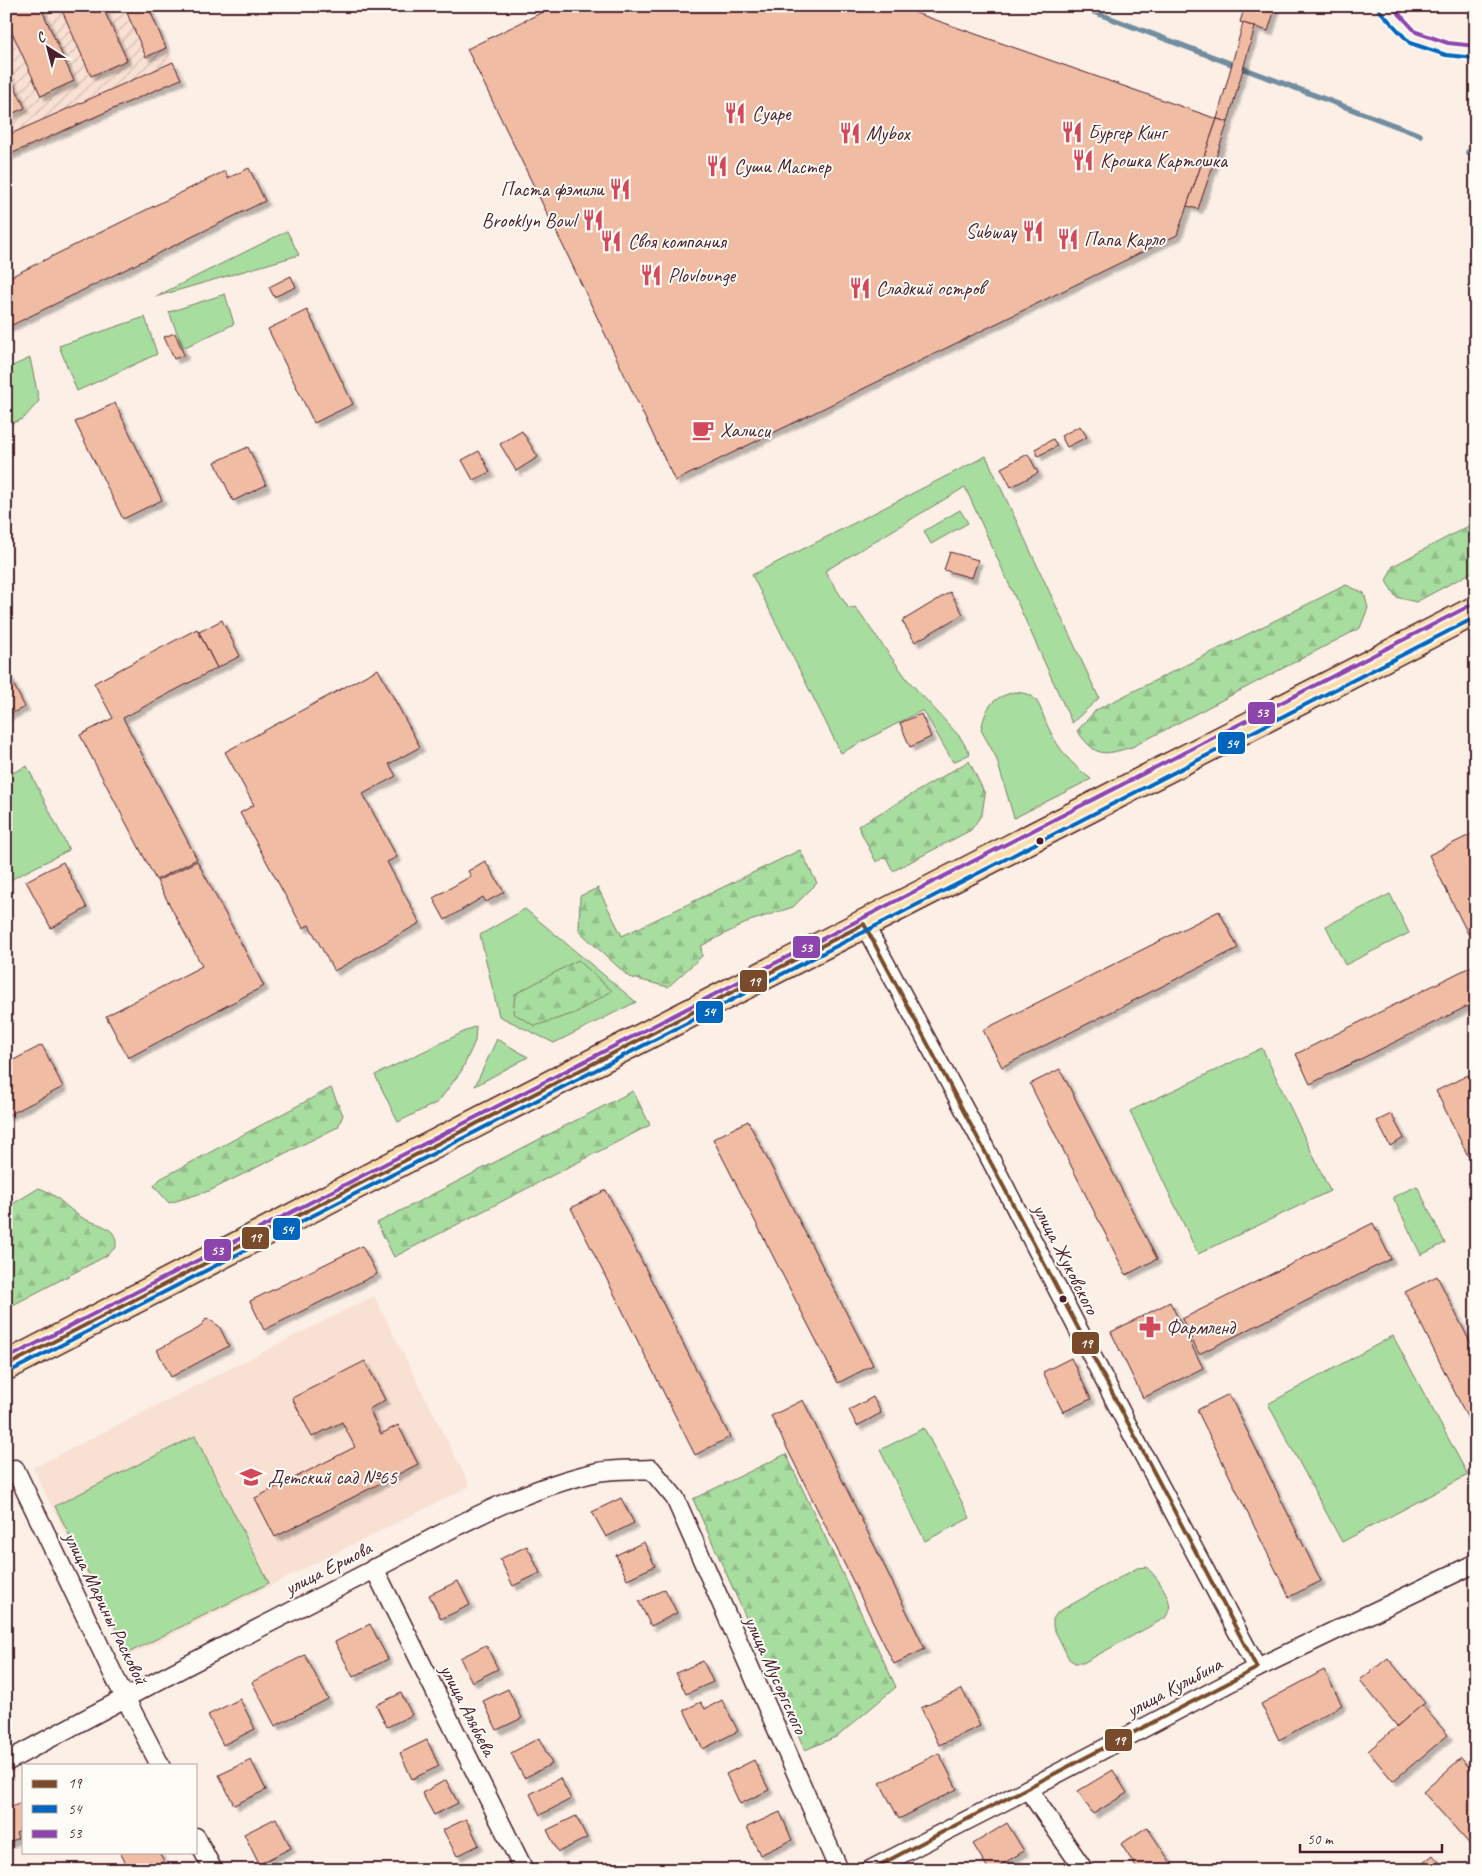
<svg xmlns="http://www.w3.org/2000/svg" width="1482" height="1876" font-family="Caveat,sans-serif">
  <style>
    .built { fill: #f8e0d2 }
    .industrial { fill: url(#industrial-furrows) }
    .green { fill: #a8dda0; stroke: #797e66 }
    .forest { fill: url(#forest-firs); stroke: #797e66 }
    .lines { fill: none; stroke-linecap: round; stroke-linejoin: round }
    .stream { stroke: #728d9f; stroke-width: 5.5 }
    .building { fill: #f1bca4; stroke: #4a1f2b; filter: url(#shadow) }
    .street-casing { stroke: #4a1f2b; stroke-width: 21 }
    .primary-casing { stroke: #4a1f2b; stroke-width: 31 }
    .street { stroke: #fdfcf7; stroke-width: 18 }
    .primary { stroke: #faddab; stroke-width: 28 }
    .bus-1-casing { stroke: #fdfcf7; stroke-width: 8 }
    .bus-2-casing { stroke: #fdfcf7; stroke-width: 8 }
    .bus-3-casing { stroke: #fdfcf7; stroke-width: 8 }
    .bus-1 { stroke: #7a4b2a; stroke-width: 4 }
    .bus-2 { stroke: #0065bd; stroke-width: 4 }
    .bus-3 { stroke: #8e44ad; stroke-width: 4 }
    .bus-dot { fill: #4a1f2b; stroke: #fdfcf7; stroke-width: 2 }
    .labels { text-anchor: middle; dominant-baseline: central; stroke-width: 4; stroke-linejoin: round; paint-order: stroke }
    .poi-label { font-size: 20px; fill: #4a1f2b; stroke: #fdfcf7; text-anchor: start }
    .street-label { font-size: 20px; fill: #4a1f2b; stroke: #fdfcf7 }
    .line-badge { stroke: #fdfcf7; stroke-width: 2 }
    .badge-label { font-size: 14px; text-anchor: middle; font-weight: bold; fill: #fff }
  </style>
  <defs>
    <pattern id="industrial-furrows" width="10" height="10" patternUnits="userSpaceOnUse" patternTransform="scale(1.25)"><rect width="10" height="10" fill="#f8e0d2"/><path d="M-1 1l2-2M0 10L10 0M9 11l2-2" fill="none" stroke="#d6c0b4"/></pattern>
    <pattern id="forest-firs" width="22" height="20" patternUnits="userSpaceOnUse" patternTransform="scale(1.25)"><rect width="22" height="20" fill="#a8dda0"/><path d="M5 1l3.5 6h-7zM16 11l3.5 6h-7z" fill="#92bd8a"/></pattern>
    <filter id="shadow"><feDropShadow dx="4.5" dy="4.5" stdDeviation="1" flood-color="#0004"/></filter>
  </defs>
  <rect width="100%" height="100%" fill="#fbefe6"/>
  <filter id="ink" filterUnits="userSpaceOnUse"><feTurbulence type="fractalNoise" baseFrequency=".02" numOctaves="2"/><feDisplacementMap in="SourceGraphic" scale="10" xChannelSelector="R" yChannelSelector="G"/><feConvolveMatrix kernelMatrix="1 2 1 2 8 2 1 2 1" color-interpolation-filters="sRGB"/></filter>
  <g filter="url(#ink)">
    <polygon class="built" points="374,1296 470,1486 127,1657 33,1468"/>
    <polygon class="industrial" points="6,6 148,6 181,79 6,160"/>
    <g class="green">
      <polygon points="287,231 299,255 155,297"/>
      <polygon points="225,294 234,324 183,348 169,312"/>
      <polygon points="145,317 157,354 77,391 59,346"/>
      <polygon points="30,358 39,401 24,418 6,426 6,369"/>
      <polygon points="986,456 1099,698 1072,723 965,487 825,571 849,609 855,607 907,679 960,737 970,754 953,762 923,710 841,753 752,575"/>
      <polygon points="960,510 968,523 931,544 924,531"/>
      <path d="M1015 692C1021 693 1028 693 1033 697 1041 704 1044 720 1049 729 1059 750 1072 765 1091 779L1014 818 996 757 981 730C986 707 991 698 1015 692Z"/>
      <polygon points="27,766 69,850 6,882 6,776"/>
      <polygon points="1390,894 1409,933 1345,965 1326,926"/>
      <polygon points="525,909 636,1002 554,1043 499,1016 480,935"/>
      <polygon points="476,1026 475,1041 462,1070 438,1102 398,1122 375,1075"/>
      <polygon points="497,1039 528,1057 475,1086"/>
      <polygon points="1262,1048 1330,1191 1198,1254 1130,1111"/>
      <polygon points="1417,1186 1445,1243 1421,1255 1393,1197"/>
      <polygon points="1393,1336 1468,1475 1342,1542 1268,1404"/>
      <polygon points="924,1428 970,1518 925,1541 880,1450"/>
      <polygon points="195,1436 269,1583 128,1653 55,1506"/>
      <path d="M1146 1567C1155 1574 1167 1592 1169 1602 1171 1609 1168 1613 1165 1618L1083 1663H1075L1069 1659 1053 1627V1619L1058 1612 1137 1568Z"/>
    </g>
    <g class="forest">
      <polygon points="1476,522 1476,570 1416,602 1396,597 1386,581 1393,566"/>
      <path d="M1346 585 1364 593 1368 608 1360 628 1132 747C1101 756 1097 757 1077 731L1096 710Z"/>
      <polygon points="969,761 985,794 982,814 971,830 893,871 886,857 876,862 858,826"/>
      <polygon points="800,850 817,883 793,907 750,921 701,946 702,956 668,987 629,977 579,931 580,896 598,888 622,936"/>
      <polygon points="578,960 612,991 575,1013 535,1026 513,1013 515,994"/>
      <polygon points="331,1088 343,1115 338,1127 209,1191 169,1203 154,1186 160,1179"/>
      <polygon points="633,1091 650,1125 394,1257 377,1223"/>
      <path d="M39 1188C57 1194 65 1207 81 1217 90 1223 103 1223 112 1232 116 1237 116 1240 116 1247L106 1256 13 1305 6 1307V1208Z"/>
      <polygon points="786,1454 896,1687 838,1736 805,1750 693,1499"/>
    </g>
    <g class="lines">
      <g class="stream">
        <polyline points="1078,6 1420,135"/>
        <polyline points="1468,152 1476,155"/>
      </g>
    </g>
    <g class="building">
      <polygon points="6,6 40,6 74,81 41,96 6,19"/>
      <polygon points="60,6 102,6 127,60 91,76"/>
      <polygon points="124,6 148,6 166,48 146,57"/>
      <polygon points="555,6 896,6 1217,119 1177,235 675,481 567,254 467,49"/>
      <polygon points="1245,6 1276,6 1268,31 1240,22"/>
      <polygon points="1243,23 1255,27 1228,122 1217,119"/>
      <polygon points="173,62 181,79 6,156 6,136"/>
      <polygon points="6,68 25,108 6,116"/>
      <polygon points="1217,119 1228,122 1198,209 1187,206"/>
      <polygon points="249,168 265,201 6,328 6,279 225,171 228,178"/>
      <polygon points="291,276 296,287 274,297 269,287"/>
      <polygon points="307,310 353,404 314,423 268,329"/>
      <polygon points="175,333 184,355 174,359 164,337"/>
      <polygon points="115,403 162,500 123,519 75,422"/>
      <polygon points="1080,426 1087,437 1067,447 1061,436"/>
      <polygon points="522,431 538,457 516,471 500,444"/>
      <polygon points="1053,439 1057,446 1038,456 1035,449"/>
      <polygon points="248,447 266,485 233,501 215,462"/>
      <polygon points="479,451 490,472 473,480 462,460"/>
      <polygon points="1028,454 1038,473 1011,487 1001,468"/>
      <polygon points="950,552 978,560 972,578 944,570"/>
      <polygon points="950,592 963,614 915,642 902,621"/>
      <polygon points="222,620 240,656 217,668 199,632"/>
      <polygon points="197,629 217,668 123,718 197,859 156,880 80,735 113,718 94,683"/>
      <polygon points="378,669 420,747 389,764 396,776 363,794 397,857 387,862 420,923 334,971 309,925 303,928 240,813 254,805 225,752"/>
      <polygon points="6,670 25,707 6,716"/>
      <polygon points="921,714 931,737 910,747 900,723"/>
      <polygon points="1476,832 1476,930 1468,934 1429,855"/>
      <polygon points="197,861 264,986 128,1058 106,1016 202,966 157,881"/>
      <polygon points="485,861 504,892 486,902 483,897 445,920 433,898 471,876 468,871"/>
      <polygon points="63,862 87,908 51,928 26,881"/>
      <polygon points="1219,911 1238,948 1002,1067 983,1030"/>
      <polygon points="1476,964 1476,1002 1310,1084 1296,1054"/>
      <polygon points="42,1045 63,1087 7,1116 6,1064"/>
      <polygon points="1060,1069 1157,1259 1126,1275 1030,1084"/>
      <polygon points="1468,1075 1476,1091 1476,1172 1436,1091"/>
      <polygon points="1391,1114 1404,1138 1390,1146 1377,1121"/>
      <polygon points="748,1121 873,1365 838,1383 713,1139"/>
      <polygon points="606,1190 730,1437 695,1455 571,1208"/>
      <polygon points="1373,1223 1391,1259 1199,1354 1182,1319"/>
      <polygon points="362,1246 377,1274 264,1330 250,1301"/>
      <polygon points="1437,1276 1476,1354 1476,1435 1405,1292"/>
      <polygon points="1170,1302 1203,1368 1143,1398 1111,1332"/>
      <polygon points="207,1318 219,1326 229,1346 171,1377 157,1350 199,1328"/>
      <polygon points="1071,1358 1091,1399 1063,1412 1043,1372"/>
      <polygon points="365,1361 385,1400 369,1409 381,1434 398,1425 418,1464 275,1537 255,1498 355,1447 342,1422 312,1437 292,1398"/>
      <polygon points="1229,1394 1321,1581 1289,1597 1197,1410"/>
      <polygon points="873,1397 881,1413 857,1426 849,1410"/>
      <polygon points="803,1400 925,1649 894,1664 771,1416"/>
      <polygon points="621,1498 634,1523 606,1537 592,1512"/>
      <polygon points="644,1542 655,1566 627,1579 616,1555"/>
      <polygon points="527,1546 540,1573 513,1586 500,1559"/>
      <polygon points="458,1581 470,1605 441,1619 429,1595"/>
      <polygon points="665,1589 677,1613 651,1626 639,1602"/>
      <polygon points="370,1624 388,1659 353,1677 335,1642"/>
      <polygon points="486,1645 498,1669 472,1682 460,1658"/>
      <polygon points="305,1655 328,1699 275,1726 252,1682"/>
      <polygon points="1388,1658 1425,1703 1397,1726 1360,1680"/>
      <polygon points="703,1661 713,1682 686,1694 676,1673"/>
      <polygon points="1324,1670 1342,1705 1279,1740 1261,1704"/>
      <polygon points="508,1689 522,1718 497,1730 483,1701"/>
      <polygon points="962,1689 980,1726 939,1745 921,1708"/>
      <polygon points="401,1693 412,1715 387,1727 376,1705"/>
      <polygon points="240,1699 255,1729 223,1745 208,1715"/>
      <polygon points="722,1700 738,1731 703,1749 684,1710 701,1702 705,1709"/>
      <polygon points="1422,1705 1448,1735 1393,1781 1368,1751"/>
      <polygon points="539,1738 552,1764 524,1778 511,1753"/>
      <polygon points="427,1740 439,1766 412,1779 400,1753"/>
      <polygon points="939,1753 957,1789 899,1819 880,1783"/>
      <polygon points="1461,1758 1476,1775 1476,1851 1423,1792"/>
      <polygon points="251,1760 266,1790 234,1805 219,1775"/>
      <polygon points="754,1760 769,1790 740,1804 726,1774"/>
      <polygon points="1113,1770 1127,1793 1093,1814 1078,1791"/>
      <polygon points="560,1778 571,1799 540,1815 530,1794"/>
      <polygon points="446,1780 458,1803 434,1815 422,1793"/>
      <polygon points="24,1801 24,1829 16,1833 18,1838 6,1844 6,1810"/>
      <polygon points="780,1812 792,1840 760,1855 747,1827"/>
      <polygon points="576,1816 587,1838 558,1852 547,1830"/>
      <polygon points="276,1818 291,1848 259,1864 244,1834"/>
      <polygon points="466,1819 479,1845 457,1856 443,1830"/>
      <polygon points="1007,1823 1024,1851 993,1870 989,1870 973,1844"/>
      <polygon points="1147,1827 1175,1869 1173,1870 1138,1870 1121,1844"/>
      <polygon points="120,1852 159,1852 164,1861 146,1870 129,1870"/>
      <polygon points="1433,1855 1445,1870 1414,1870"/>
    </g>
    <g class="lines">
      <g class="street-casing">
        <g id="street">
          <polyline points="864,924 977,1133 1129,1428 1257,1668"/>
          <polyline points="15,1469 115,1678 160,1765"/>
          <polyline points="374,1568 524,1870"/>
          <path d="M6 1762C121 1699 237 1639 353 1580 432 1540 511 1491 598 1472 615 1469 634 1470 651 1469L675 1498 839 1870"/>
          <polyline points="1028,1789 1084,1870"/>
          <polyline points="196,1837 213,1870"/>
          <polyline points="870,1870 1028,1789 1257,1668 1476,1563"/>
        </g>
      </g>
      <g class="primary-casing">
        <polyline id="primary" points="6,1366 396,1164 1476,610"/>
      </g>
      <use href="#street" class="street"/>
      <use href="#primary" class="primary"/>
      <g class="bus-1-casing">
        <path id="bus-1" d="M6 1366 864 924C997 1171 1125 1420 1257 1668L870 1870"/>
      </g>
      <g class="bus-2-casing">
        <g id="bus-2">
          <polyline points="1379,10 1410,43 1446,55 1475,58"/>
          <polyline points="9,1372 1476,617"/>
        </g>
      </g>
      <g class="bus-3-casing">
        <g id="bus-3">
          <polyline points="1392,6 1416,32 1448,43 1476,46"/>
          <polyline points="6,1359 1473,604"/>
        </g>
      </g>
      <use href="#bus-1" class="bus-1"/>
      <use href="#bus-2" class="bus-2"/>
      <use href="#bus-3" class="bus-3"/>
    </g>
  </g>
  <defs>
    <g id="restaurant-bare" transform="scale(1.725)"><path d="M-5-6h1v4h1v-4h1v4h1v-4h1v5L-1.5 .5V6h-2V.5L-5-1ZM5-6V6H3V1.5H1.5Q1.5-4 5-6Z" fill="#d1495b" stroke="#fdfcf7" stroke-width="2.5" paint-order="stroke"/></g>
    <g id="cafe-bare" transform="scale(1.725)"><path d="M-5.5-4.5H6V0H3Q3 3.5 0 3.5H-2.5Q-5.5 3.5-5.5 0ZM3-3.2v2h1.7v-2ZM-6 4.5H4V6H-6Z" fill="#d1495b" stroke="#fdfcf7" stroke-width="2.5" paint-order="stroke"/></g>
    <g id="pharmacy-bare" transform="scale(1.725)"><path d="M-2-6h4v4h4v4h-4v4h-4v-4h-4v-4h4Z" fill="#d1495b" stroke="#fdfcf7" stroke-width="2.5" paint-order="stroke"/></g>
    <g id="school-bare" transform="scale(1.725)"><path d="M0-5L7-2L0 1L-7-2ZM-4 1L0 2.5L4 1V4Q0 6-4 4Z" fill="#d1495b" stroke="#fdfcf7" stroke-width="2.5" paint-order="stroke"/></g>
  </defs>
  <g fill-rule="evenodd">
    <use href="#restaurant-bare" x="735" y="113"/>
    <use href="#restaurant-bare" x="1072" y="132"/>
    <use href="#restaurant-bare" x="850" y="133"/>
    <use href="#restaurant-bare" x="1083" y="160"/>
    <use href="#restaurant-bare" x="717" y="166"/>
    <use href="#restaurant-bare" x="620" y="189"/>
    <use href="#restaurant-bare" x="593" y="220"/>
    <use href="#restaurant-bare" x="1033" y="231"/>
    <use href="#restaurant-bare" x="1068" y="239"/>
    <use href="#restaurant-bare" x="611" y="241"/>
    <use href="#restaurant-bare" x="651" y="275"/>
    <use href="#restaurant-bare" x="860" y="288"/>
    <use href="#cafe-bare" x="703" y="430"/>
    <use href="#pharmacy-bare" x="1150" y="1327"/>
    <use href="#school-bare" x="251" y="1477"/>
  </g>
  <g class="bus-dot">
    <circle cx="1040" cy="841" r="4.5"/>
    <circle cx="1063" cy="1299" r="4.5"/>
  </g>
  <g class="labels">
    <g class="poi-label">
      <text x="752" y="113">Суаре</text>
      <text x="1088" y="132">Бургер Кинг</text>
      <text x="866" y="133">Mybox</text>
      <text x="1100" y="160">Крошка Картошка</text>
      <text x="734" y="166">Суши Мастер</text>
      <text x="604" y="189" text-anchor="end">Паста фэмили</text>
      <text x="576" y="220" text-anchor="end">Brooklyn Bowl</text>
      <text x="1016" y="231" text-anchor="end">Subway</text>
      <text x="1084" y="239">Папа Карло</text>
      <text x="628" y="241">Своя компания</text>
      <text x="668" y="275">Plovlounge</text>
      <text x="876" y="288">Сладкий остров</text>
      <text x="720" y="430">Халиси</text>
      <text x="1166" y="1327">Фармленд</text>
      <text x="268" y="1477">Детский сад №65</text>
    </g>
    <g class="street-label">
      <text transform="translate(1066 1259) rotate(63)">улица Жуковского</text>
      <text transform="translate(328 1568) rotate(-27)">улица Ершова</text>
      <text transform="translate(106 1608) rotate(64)">улица Марины Расковой</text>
      <text transform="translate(776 1675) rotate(66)">улица Мусоргского</text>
      <text transform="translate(1174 1687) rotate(-28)">улица Кулибина</text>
      <text transform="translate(468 1710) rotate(63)">улица Алябьева</text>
    </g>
  </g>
  <g class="line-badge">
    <rect x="1247" y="701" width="29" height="24" rx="5" fill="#8e44ad"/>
    <rect x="1217" y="731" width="29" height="24" rx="5" fill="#0065bd"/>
    <rect x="792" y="935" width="29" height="24" rx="5" fill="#8e44ad"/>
    <rect x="739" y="969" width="29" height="24" rx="5" fill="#7a4b2a"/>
    <rect x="695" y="1000" width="29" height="24" rx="5" fill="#0065bd"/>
    <rect x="272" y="1217" width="29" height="24" rx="5" fill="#0065bd"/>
    <rect x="241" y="1226" width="29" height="24" rx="5" fill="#7a4b2a"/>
    <rect x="203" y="1238" width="29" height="24" rx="5" fill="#8e44ad"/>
    <rect x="1071" y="1331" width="29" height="24" rx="5" fill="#7a4b2a"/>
    <rect x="1104" y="1728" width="29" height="24" rx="5" fill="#7a4b2a"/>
  </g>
  <g class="badge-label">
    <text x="1262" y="717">53</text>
    <text x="1232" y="748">54</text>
    <text x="806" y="952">53</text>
    <text x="754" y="986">19</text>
    <text x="709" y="1016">54</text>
    <text x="287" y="1234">54</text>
    <text x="255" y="1242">19</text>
    <text x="217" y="1255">53</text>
    <text x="1086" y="1348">19</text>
    <text x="1119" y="1745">19</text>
  </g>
  <rect width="1482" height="1876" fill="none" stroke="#fdfcf7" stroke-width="25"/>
  <rect x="12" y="12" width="1457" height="1851" fill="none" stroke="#4a1f2b" stroke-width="2" filter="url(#ink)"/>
  <rect x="22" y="1764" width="175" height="90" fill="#fdfcf7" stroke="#b5a4a5"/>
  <rect x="32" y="1780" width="25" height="8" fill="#7a4b2a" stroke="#b5a4a5"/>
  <text x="68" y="1788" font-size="15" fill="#4a1f2b">19</text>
  <rect x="32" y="1805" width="25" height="8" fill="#0065bd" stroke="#b5a4a5"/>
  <text x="68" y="1814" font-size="15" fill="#4a1f2b">54</text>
  <rect x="32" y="1830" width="25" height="8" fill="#8e44ad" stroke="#b5a4a5"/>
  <text x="68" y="1838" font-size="15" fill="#4a1f2b">53</text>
  <g transform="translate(48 48) rotate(324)" stroke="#fdfcf7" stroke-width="4" paint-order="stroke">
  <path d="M0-4L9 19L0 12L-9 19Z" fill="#4a1f2b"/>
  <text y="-8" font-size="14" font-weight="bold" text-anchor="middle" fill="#4a1f2b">С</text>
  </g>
  <path d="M1300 1844v8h142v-8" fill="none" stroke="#4a1f2b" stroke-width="2.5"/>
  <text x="1307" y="1844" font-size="15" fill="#4a1f2b" stroke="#fdfcf7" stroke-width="4" paint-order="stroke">50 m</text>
</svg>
